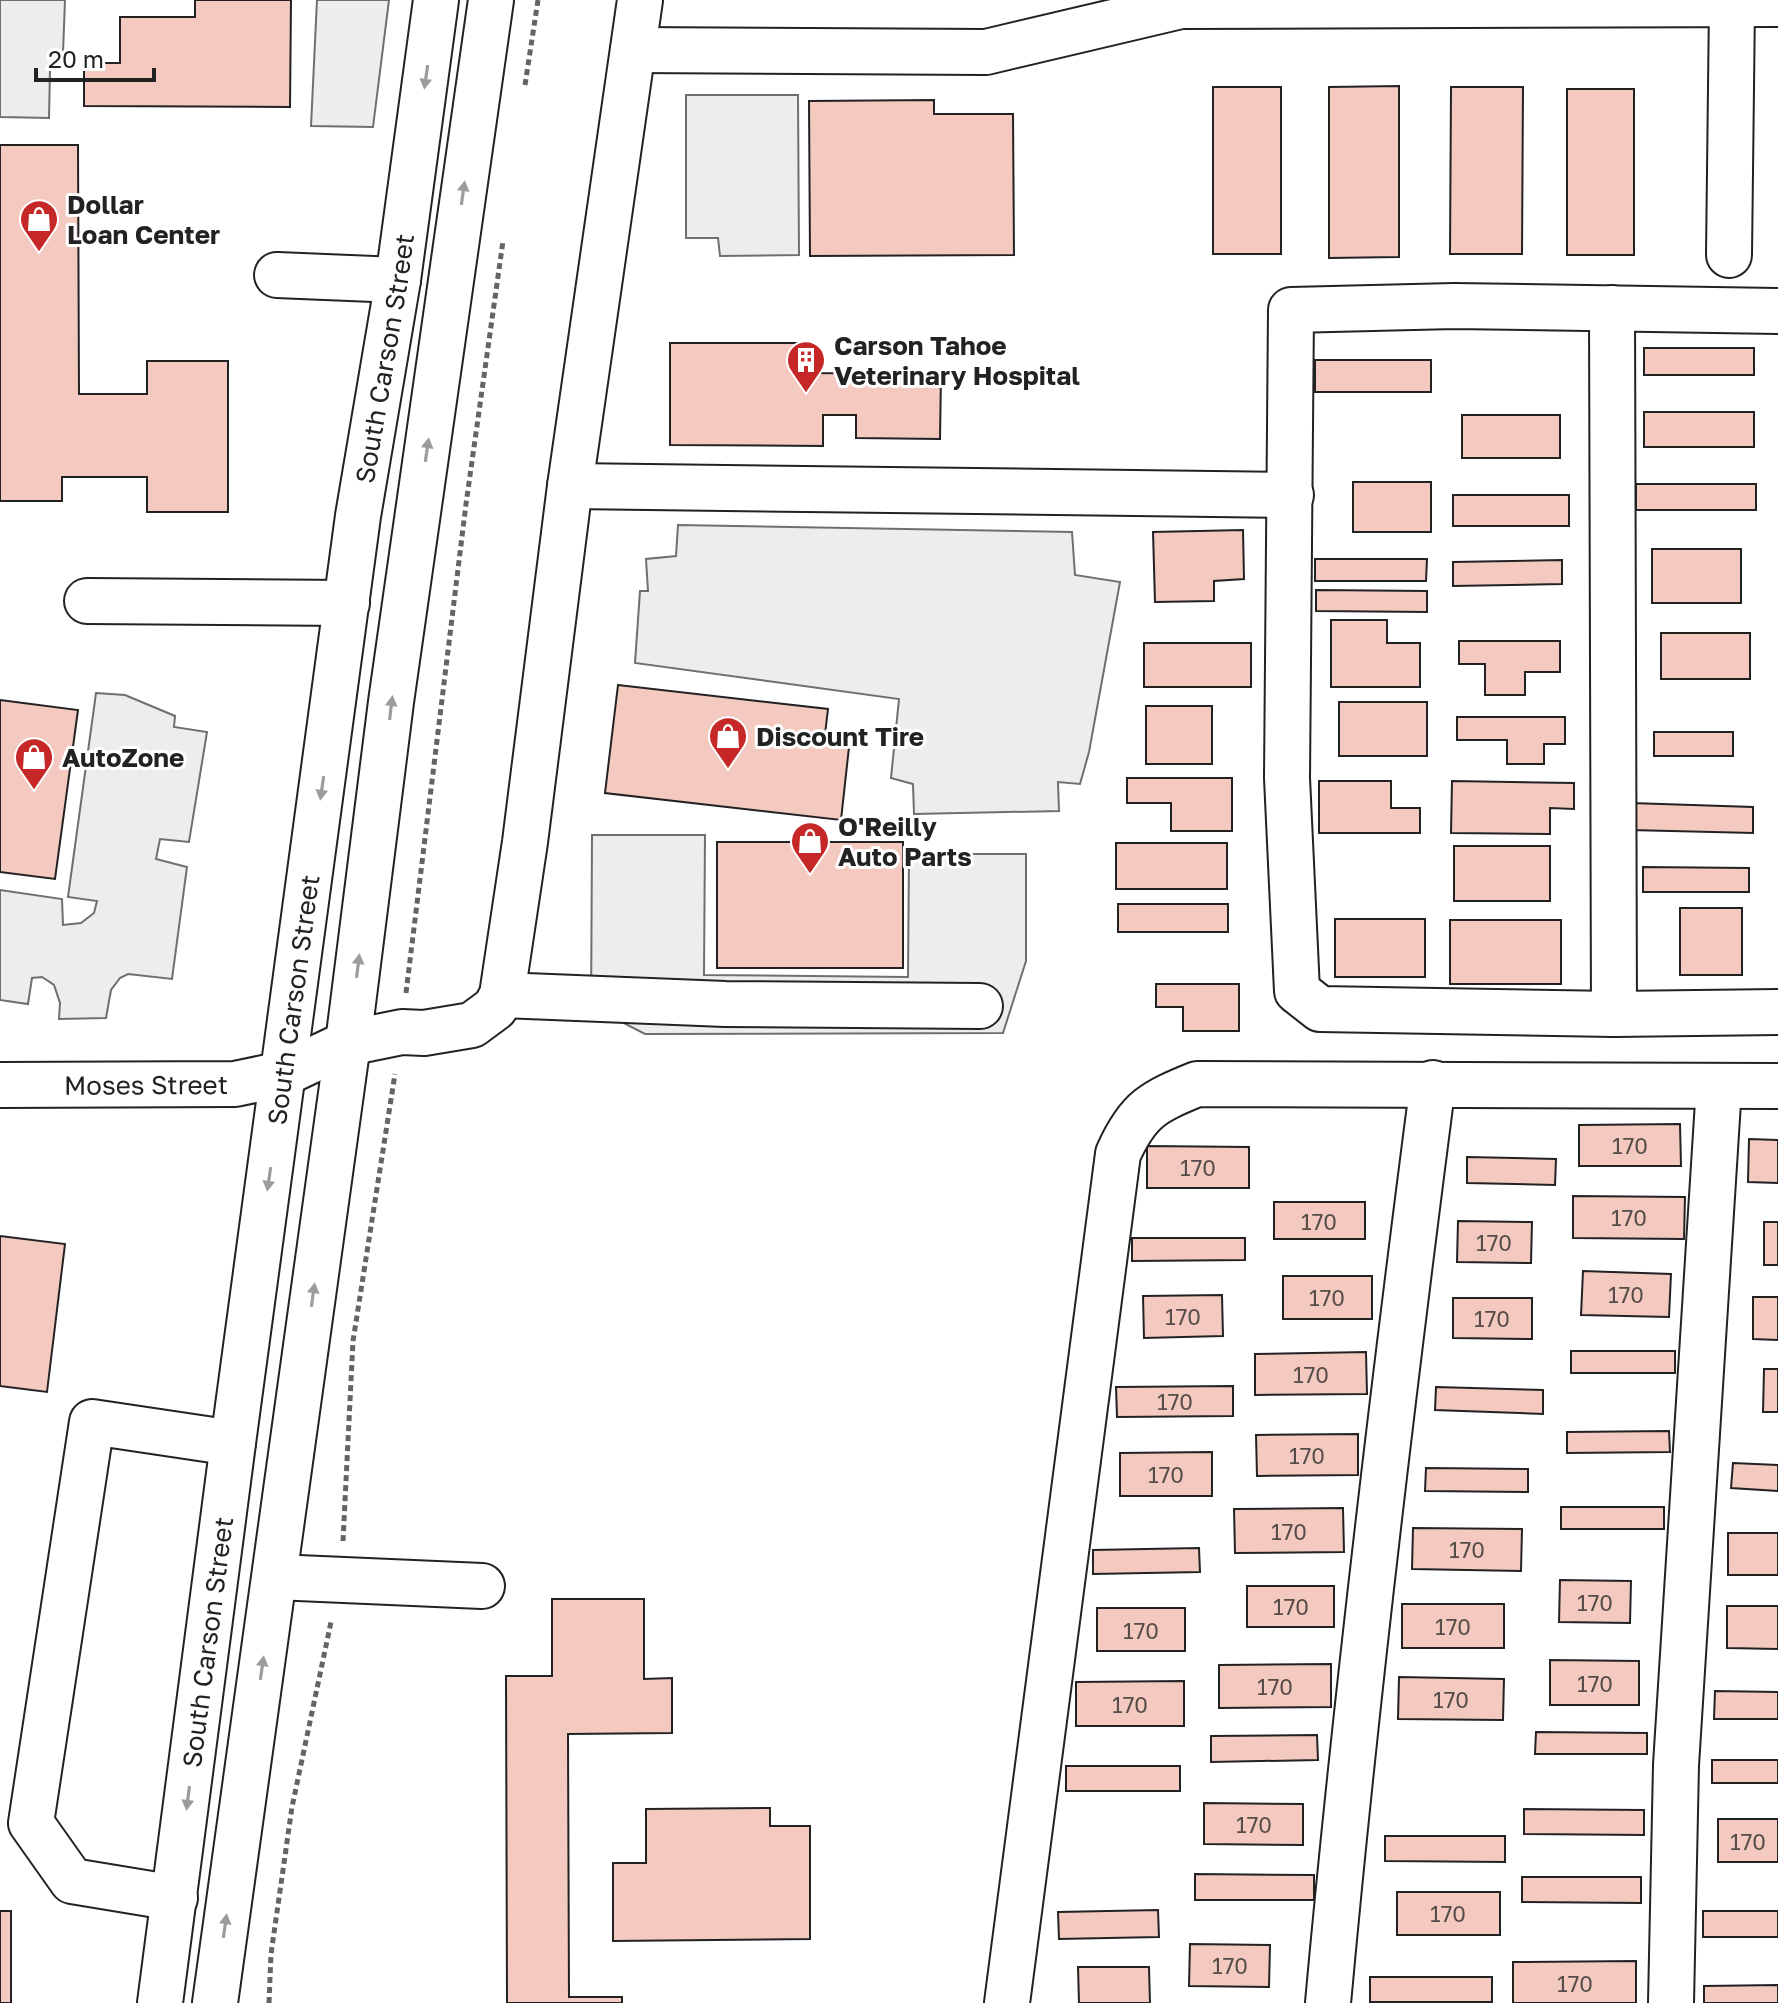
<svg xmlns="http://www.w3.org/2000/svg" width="1778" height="2003" font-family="'Golos Text',sans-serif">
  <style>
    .green { fill: #eee; stroke: #6f6f6f; stroke-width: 2 }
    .parking { fill: #ededed; stroke: #6f6f6f; stroke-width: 2 }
    .building { fill: #f3c9c0; stroke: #222; stroke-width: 2 }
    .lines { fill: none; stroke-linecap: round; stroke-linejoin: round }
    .minor-casing { stroke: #222; stroke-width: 48 }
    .major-casing { stroke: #222; stroke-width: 48 }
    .path { stroke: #646464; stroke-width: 5; stroke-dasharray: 6 4; stroke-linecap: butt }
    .minor { stroke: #fff; stroke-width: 44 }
    .major { stroke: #fff; stroke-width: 44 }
    .oneway { fill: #9c9c9c }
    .labels { text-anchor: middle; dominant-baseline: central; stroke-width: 6; stroke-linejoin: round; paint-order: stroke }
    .number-label { font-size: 22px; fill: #564c4a }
    .poi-label { font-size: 26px; font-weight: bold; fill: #222; stroke: #fff; text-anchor: start }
    .street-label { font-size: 26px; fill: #222; stroke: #fff }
  </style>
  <rect width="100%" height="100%" fill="#fff"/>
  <polygon class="green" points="317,0 389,0 373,127 311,126"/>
  <g class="parking">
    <polygon points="0,0 65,0 63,53 50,70 49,118 0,117"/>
    <polygon points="686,95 798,95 799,255 720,256 718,238 686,238"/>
    <polygon points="678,525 1072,532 1075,575 1120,582 1089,752 1080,784 1058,782 1059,811 914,814 913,784 891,778 899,699 635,663 640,591 648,591 646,559 676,556"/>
    <polygon points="96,693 125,695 175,716 174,727 207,732 189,842 160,839 156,859 187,867 172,979 128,974 120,978 111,990 106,1018 59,1019 60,1003 54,985 42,977 32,978 28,1004 0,1000 0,890 62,899 63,925 81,923 94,913 97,901 68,897"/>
    <polygon points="592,835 705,835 704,975 908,977 909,854 1026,854 1026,961 1003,1033 645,1034 616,1019 591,1018"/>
  </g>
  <g class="building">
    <polygon points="195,0 291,0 290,107 84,106 84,63 120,63 120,17 195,17"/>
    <polygon points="1399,86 1399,257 1329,258 1329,87"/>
    <rect x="1213" y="87" width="68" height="167"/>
    <polygon points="1451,87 1523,87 1522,254 1450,254"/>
    <rect x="1567" y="89" width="67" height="166"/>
    <polygon points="934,100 934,114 1013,114 1014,255 810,256 809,101"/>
    <polygon points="0,145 78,145 79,394 147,394 147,361 228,361 228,512 147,512 147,477 62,477 62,501 0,501"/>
    <polygon points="670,343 804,343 804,373 941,374 940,439 856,438 856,415 823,415 823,446 670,445"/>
    <rect x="1644" y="348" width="110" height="27"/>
    <rect x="1315" y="360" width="116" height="32"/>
    <rect x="1644" y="412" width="110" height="35"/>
    <rect x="1462" y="415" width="98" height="43"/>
    <rect x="1353" y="482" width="78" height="50"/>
    <rect x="1636" y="484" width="120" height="26"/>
    <rect x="1453" y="495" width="116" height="31"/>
    <polygon points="1243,530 1244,579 1214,581 1214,601 1155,602 1153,532"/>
    <rect x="1652" y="549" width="89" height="54"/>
    <polygon points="1315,559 1427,559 1426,581 1315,581"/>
    <polygon points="1562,560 1562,584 1453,586 1453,562"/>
    <polygon points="1316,590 1427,591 1427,612 1316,611"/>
    <polygon points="1331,620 1387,620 1387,643 1420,643 1420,687 1331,687"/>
    <rect x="1661" y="633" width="89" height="46"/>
    <polygon points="1459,641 1560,641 1560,672 1525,672 1525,695 1485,695 1485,664 1459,664"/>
    <rect x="1144" y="643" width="107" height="44"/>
    <polygon points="618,685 828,709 824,743 849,747 841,820 605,793"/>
    <polygon points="0,700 78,710 55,879 0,872"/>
    <rect x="1339" y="702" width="88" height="54"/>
    <rect x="1146" y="706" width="66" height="58"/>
    <polygon points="1457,717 1565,717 1565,744 1544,744 1544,764 1507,764 1507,740 1457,740"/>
    <rect x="1654" y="732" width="79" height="24"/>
    <polygon points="1127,778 1232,778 1232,831 1171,831 1171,803 1127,803"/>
    <polygon points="1319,781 1391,781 1391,808 1420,808 1420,833 1319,833"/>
    <polygon points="1452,781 1574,783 1574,809 1550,808 1550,834 1451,833"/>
    <polygon points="1631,803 1753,807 1753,833 1630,830"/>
    <rect x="717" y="842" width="186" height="126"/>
    <rect x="1116" y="843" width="111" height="46"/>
    <rect x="1454" y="846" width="96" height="55"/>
    <polygon points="1643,867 1749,868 1749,892 1643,892"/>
    <rect x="1118" y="904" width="110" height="28"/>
    <rect x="1680" y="908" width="62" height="67"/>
    <rect x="1335" y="919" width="90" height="58"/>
    <rect x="1450" y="920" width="111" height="64"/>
    <polygon points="1156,984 1239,984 1239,1031 1183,1031 1183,1007 1156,1007"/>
    <polygon points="1680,1124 1681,1166 1579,1166 1579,1125"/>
    <polygon points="1749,1139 1778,1140 1778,1183 1748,1182"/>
    <polygon points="1147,1146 1249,1147 1249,1188 1147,1188"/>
    <polygon points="1467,1157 1556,1159 1555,1185 1467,1183"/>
    <polygon points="1573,1196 1685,1197 1684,1239 1573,1238"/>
    <rect x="1274" y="1202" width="91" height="37"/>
    <polygon points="1458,1221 1532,1222 1531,1263 1457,1262"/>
    <rect x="1764" y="1222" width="14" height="43"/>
    <polygon points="0,1236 65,1244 47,1392 0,1386"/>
    <polygon points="1132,1238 1245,1238 1245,1260 1132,1261"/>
    <polygon points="1583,1271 1671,1274 1669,1317 1581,1315"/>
    <rect x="1283" y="1276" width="89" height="43"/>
    <polygon points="1222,1295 1223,1336 1144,1338 1143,1296"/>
    <polygon points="1753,1297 1778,1297 1778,1340 1753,1339"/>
    <polygon points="1453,1298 1532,1298 1532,1339 1453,1338"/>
    <rect x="1571" y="1351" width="104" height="22"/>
    <polygon points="1366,1352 1367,1394 1255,1395 1255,1354"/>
    <polygon points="1764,1369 1778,1369 1778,1412 1763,1412"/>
    <polygon points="1233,1386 1233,1416 1117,1417 1116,1387"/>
    <polygon points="1436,1387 1543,1390 1543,1414 1435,1410"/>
    <polygon points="1669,1431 1670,1452 1567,1453 1567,1432"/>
    <polygon points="1358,1434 1358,1475 1257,1476 1256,1435"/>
    <polygon points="1212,1452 1212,1496 1120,1496 1120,1453"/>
    <polygon points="1733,1463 1778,1465 1778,1491 1731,1488"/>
    <polygon points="1426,1468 1528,1469 1528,1492 1425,1491"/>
    <rect x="1561" y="1507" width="103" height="22"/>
    <polygon points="1343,1508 1344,1552 1235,1553 1234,1509"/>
    <polygon points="1413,1528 1522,1529 1521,1571 1412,1569"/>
    <rect x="1728" y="1533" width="50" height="42"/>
    <polygon points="1199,1548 1200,1572 1093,1574 1093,1550"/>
    <polygon points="1560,1580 1631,1581 1630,1623 1559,1622"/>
    <rect x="1247" y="1586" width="87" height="41"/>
    <polygon points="552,1599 644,1599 644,1679 672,1678 672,1733 568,1734 569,1997 622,1997 622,2003 507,2003 506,1676 552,1676"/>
    <rect x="1402" y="1604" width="102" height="44"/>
    <polygon points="1727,1606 1778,1606 1778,1649 1727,1648"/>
    <rect x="1097" y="1608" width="88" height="43"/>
    <polygon points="1550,1660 1639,1661 1639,1705 1550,1705"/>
    <polygon points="1331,1664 1331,1707 1219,1708 1219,1665"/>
    <polygon points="1399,1677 1504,1679 1503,1720 1398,1719"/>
    <polygon points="1184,1681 1184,1726 1076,1726 1076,1682"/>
    <polygon points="1715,1691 1778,1692 1778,1719 1714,1719"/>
    <polygon points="1536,1732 1647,1733 1647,1754 1535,1754"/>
    <polygon points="1317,1735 1318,1760 1211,1762 1211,1736"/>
    <rect x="1712" y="1760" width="66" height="23"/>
    <rect x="1066" y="1766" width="114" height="25"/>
    <polygon points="1204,1803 1303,1804 1303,1845 1204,1844"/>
    <polygon points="770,1808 770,1826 810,1826 810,1939 613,1941 613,1863 646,1863 646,1809"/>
    <polygon points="1524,1809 1644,1810 1644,1835 1524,1834"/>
    <rect x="1718" y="1819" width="60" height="43"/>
    <polygon points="1385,1836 1505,1836 1505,1862 1385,1861"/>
    <polygon points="1195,1874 1314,1875 1314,1900 1195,1900"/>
    <polygon points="1522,1877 1641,1877 1641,1903 1522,1902"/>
    <rect x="1397" y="1892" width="103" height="43"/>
    <polygon points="1158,1910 1159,1937 1059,1939 1058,1912"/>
    <rect x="0" y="1911" width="11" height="92"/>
    <rect x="1703" y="1911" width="75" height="26"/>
    <polygon points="1190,1944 1270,1945 1269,1987 1189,1986"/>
    <polygon points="1636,1961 1636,2003 1513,2003 1513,1962"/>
    <polygon points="1078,1967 1149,1967 1150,2003 1079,2003"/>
    <rect x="1370" y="1977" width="122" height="25"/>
    <polygon points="1778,1985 1778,2003 1704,2003 1704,1986"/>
  </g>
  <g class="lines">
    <g class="minor-casing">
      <g id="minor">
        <polyline points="633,50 986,52 1181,6 1778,4"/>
        <polyline points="1729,255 1732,4"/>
        <polyline points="277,275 398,280"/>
        <polyline points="1612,308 1614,1014"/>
        <polyline points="1778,311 1454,306 1291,310 1287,778 1297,991 1320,1009 1614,1014 1778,1012"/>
        <polyline points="570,486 1291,495"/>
        <polyline points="87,601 347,603"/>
        <polyline points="502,995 725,1004 980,1006"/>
        <path id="s1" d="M0 1085 235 1084 283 1074 348 1043 402 1032 424 1033 472 1025 495 1008 502 995 525 842 570 486 640 0"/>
        <polyline points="275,1577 482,1586"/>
        <polyline points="175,1898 72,1881 31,1823 92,1422 233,1443"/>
        <path d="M1007 2003 1118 1154C1138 1109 1153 1102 1197 1084L1778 1086"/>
        <path d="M1328 2003C1356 1696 1393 1390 1433 1083"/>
        <polyline points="1671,2003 1676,1765 1719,1086"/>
      </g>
    </g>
    <g class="major-casing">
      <g id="major">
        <path id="s2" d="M160 2003 233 1443 358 516 398 280 436 0"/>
        <polyline points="215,2003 348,1043 391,702 491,0"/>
      </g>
    </g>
    <g class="path">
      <polyline points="525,85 538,0"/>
      <polyline points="406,993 466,504 503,241"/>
      <polyline points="343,1541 353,1341 395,1074"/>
      <polyline points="269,2003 271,1954 292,1807 331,1622"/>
    </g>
    <use href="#minor" class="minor"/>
    <use href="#major" class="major"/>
  </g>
  <defs><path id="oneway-solid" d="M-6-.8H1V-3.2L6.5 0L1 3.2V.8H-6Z" transform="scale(2)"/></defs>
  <g class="oneway">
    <use href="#oneway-solid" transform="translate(426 77) rotate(98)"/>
    <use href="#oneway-solid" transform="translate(463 193) rotate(-82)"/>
    <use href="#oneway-solid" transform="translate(427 450) rotate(-82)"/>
    <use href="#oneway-solid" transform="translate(391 708) rotate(-83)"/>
    <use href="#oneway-solid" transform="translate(322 788) rotate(98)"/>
    <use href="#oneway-solid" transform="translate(358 966) rotate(-83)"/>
    <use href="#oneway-solid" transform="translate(269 1179) rotate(98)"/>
    <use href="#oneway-solid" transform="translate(313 1295) rotate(-82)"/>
    <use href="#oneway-solid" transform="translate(262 1668) rotate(-82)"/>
    <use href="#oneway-solid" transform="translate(188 1798) rotate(97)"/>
    <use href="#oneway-solid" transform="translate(225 1926) rotate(-82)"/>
  </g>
  <defs>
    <g id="shop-pin" transform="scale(2)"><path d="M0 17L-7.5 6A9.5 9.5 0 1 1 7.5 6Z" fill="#c62828" stroke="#fff"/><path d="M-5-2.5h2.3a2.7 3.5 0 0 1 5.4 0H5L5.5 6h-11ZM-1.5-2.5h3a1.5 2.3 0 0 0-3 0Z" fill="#fff"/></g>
    <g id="building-pin" transform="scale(2)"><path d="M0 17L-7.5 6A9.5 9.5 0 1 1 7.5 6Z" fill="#c62828" stroke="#fff"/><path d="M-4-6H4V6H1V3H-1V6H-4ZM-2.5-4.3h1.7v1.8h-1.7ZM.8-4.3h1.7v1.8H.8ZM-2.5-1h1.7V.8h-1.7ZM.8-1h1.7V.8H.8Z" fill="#fff"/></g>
  </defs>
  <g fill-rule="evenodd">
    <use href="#shop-pin" x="39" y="219"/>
    <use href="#building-pin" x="806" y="360"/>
    <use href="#shop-pin" x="728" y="736"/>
    <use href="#shop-pin" x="34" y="757"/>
    <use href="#shop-pin" x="810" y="841"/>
  </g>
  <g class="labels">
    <g class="number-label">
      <text x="1630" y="1145">170</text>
      <text x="1198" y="1167">170</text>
      <text x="1629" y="1217">170</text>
      <text x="1319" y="1221">170</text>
      <text x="1494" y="1242">170</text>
      <text x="1626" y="1294">170</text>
      <text x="1327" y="1297">170</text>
      <text x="1183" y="1316">170</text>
      <text x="1492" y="1318">170</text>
      <text x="1311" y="1374">170</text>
      <text x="1175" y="1401">170</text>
      <text x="1307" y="1455">170</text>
      <text x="1166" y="1474">170</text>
      <text x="1289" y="1531">170</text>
      <text x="1467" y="1549">170</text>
      <text x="1595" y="1602">170</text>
      <text x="1291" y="1606">170</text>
      <text x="1453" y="1626">170</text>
      <text x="1141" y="1630">170</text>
      <text x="1595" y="1683">170</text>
      <text x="1275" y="1686">170</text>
      <text x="1451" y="1699">170</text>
      <text x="1130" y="1704">170</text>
      <text x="1254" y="1824">170</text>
      <text x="1748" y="1841">170</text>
      <text x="1448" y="1913">170</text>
      <text x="1230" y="1965">170</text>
      <text x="1575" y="1983">170</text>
    </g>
    <g class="poi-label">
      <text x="67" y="204">Dollar<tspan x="67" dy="30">Loan Center</tspan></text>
      <text x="834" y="345">Carson Tahoe<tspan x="834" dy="30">Veterinary Hospital</tspan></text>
      <text x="756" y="736">Discount Tire</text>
      <text x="62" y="757">AutoZone</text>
      <text x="838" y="826">O'Reilly<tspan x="838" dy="30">Auto Parts</tspan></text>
    </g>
    <g class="street-label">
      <text stroke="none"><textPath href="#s2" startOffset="1660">South Carson Street</textPath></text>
      <text stroke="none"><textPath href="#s2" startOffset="1012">South Carson Street</textPath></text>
      <text stroke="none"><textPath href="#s1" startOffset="146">Moses Street</textPath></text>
      <text stroke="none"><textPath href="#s2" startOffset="364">South Carson Street</textPath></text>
    </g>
  </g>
  <path d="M36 68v12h118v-12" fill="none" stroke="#222222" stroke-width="4"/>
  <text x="48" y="68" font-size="24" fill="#222222" stroke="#ffffff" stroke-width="6" paint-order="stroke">20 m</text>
</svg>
